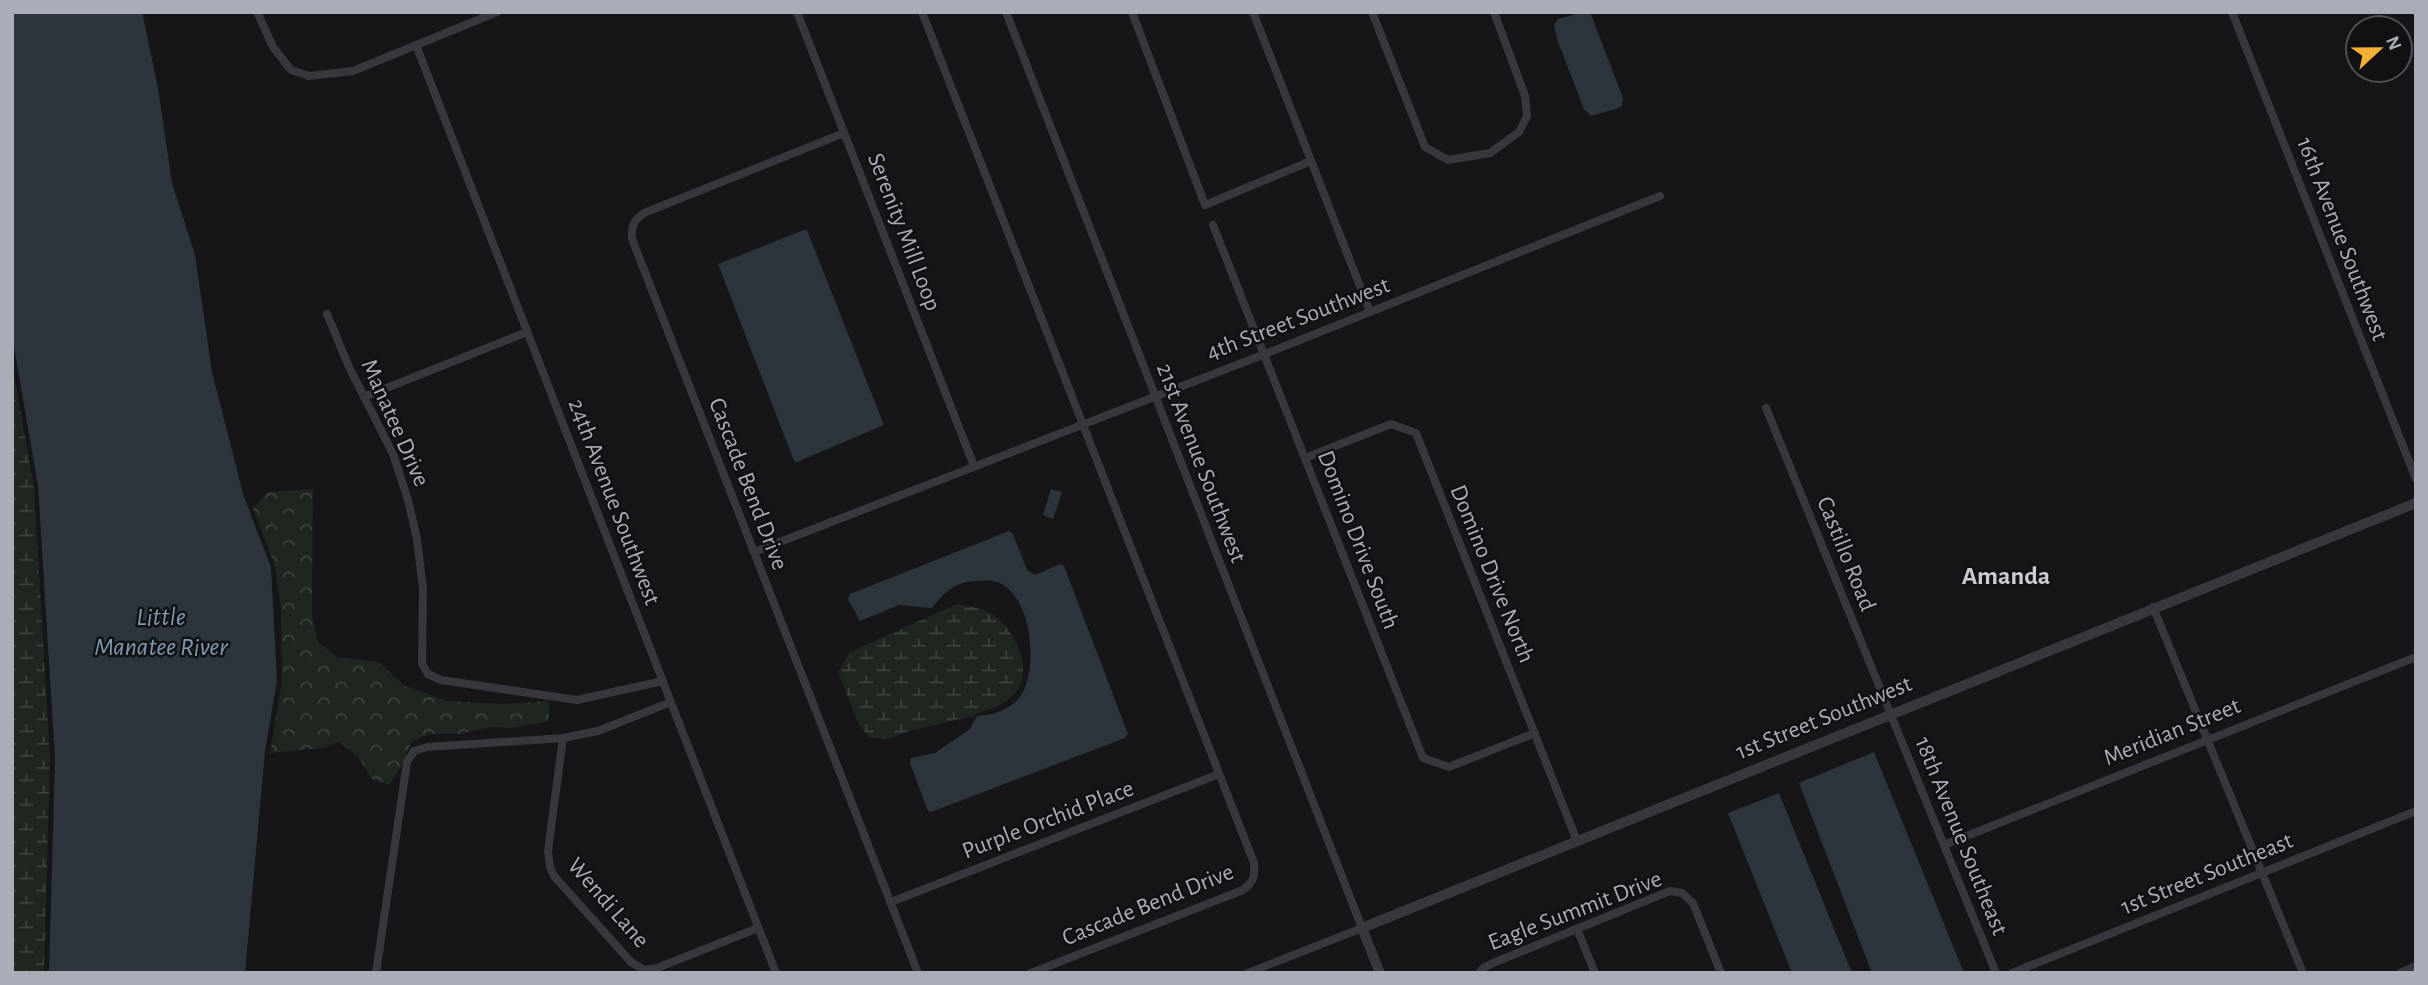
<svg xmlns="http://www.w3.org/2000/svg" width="2428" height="985" font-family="'Alegreya Sans',sans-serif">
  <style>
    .forest { fill: url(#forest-crowns) }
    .wetland { fill: url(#wetland-marsh) }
    .water { fill: #2c353c }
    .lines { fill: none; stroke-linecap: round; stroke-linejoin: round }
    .minor { stroke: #37383d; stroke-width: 8 }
    .tertiary { stroke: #37383d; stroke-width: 10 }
    .labels { text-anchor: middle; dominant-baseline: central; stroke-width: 5; stroke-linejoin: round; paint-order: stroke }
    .street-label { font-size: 24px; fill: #a8adb8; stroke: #111113 }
    .neighbourhood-label { font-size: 26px; font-weight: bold; fill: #c9ccd4; stroke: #111113 }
    .water-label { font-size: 26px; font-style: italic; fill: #7f9bb3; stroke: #111113 }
  </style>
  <defs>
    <pattern id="forest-crowns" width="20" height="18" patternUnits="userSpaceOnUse" patternTransform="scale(1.75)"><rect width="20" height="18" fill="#1e261f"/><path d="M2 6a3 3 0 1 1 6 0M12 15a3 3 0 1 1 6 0" fill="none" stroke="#3c433d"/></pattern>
    <pattern id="wetland-marsh" width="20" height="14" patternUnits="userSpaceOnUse" patternTransform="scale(1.75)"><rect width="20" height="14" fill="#1e261f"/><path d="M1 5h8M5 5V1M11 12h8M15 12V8" fill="none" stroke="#3c433d"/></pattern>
  </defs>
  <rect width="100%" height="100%" fill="#161618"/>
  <polygon class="forest" points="313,489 312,616 318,642 337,657 379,662 405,686 448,701 500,704 549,701 549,721 511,728 491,727 460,734 428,734 411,743 401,767 389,785 372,779 358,757 339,742 322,748 270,753 282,681 281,609 275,566 253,509 268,492"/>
  <g class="wetland">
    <polygon points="12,364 34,487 50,760 44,973 12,973"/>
    <path d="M957 604C965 606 976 607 984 610 1010 620 1037 668 1015 693 1007 701 998 707 987 710 981 712 978 711 973 716L909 731 889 739 869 738 858 723 838 672 850 652Z"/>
  </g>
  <g class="water">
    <polygon points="12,12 142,12 158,88 172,183 195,255 212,372 244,497 271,567 277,681 265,751 245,973 49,973 55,759 38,486 12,335"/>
    <polygon points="1584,12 1590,12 1623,98 1622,106 1616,109 1591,116 1584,109 1558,42 1554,25 1558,19"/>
    <polygon points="804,230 807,230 884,425 797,462 794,461 718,264"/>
    <polygon points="1051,489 1062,492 1053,519 1043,515"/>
    <path d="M1009 531 1013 534 1027 570 1035 575 1060 564 1064 566 1128 734 1125 738 931 812 928 811 910 763 911 758 935 753 970 729 977 716C992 715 1010 710 1020 697 1040 669 1032 587 992 581 987 580 981 581 976 581 954 582 945 592 932 608L899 605 860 621 848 599 850 594Z"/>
    <polygon points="1874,752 1964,973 1872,973 1799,783"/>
    <polygon points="1779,793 1852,973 1792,973 1728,813"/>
  </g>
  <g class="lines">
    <g class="minor">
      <polyline points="257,12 273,47 291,70 309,76 353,71 497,12"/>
      <polyline points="797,12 974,466"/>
      <path d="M922 12 1254 863C1255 876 1254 882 1243 890L1031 973"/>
      <polyline points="1006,12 1362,928 1248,973"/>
      <polyline points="1132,12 1205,205 1311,161"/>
      <polyline points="1253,12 1370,312"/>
      <polyline points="1372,12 1425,147 1448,160 1490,153 1519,132 1527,116 1525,96 1494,12"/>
      <polyline points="2232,12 2416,479"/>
      <polyline points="416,45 776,973"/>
      <path d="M844 133 644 213C634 220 631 226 632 239L918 973"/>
      <polyline points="1213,225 1423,758 1449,767 1535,733"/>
      <polyline points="327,314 349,367 393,454 408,500 417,539 423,589 422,664 428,674 441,680 577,700 663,681"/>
      <polyline points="364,397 527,332"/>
      <polyline points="1766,408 1996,973"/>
      <polyline points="1305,458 1391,424 1416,433 1577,841"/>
      <polyline points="754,552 1265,354 1660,196"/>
      <polyline points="2153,607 2303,973"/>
      <polyline points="563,738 548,851 550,867 554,876 631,962 644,970 657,968 758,928"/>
      <polyline points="1944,845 2416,657"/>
      <polyline points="891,902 1219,774"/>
      <polyline points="1577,929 1595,973"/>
      <polyline points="376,973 407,762 414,751 427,747 563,738 598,731 671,702"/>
      <polyline points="1479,973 1483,968 1493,963 1670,891 1682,893 1693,903 1721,973"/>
      <polyline points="2012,973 2416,811"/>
      <polyline points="2400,973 2416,966"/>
    </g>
    <polyline class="tertiary" points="1380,973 1362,928 2416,503"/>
  </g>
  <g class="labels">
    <g class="street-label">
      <text transform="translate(904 232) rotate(69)">Serenity Mill Loop</text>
      <text transform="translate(2342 239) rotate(69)">16th Avenue Southwest</text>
      <text transform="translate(1298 319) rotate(-21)">4th Street Southwest</text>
      <text transform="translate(395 423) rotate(66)">Manatee Drive</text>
      <text transform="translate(1201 463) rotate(69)">21st Avenue Southwest</text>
      <text transform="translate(748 484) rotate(69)">Cascade Bend Drive</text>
      <text transform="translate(614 502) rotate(69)">24th Avenue Southwest</text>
      <text transform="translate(1358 540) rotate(69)">Domino Drive South</text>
      <text transform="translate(1846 554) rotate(68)">Castillo Road</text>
      <text transform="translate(1492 574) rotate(68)">Domino Drive North</text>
      <text transform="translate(1824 718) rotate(-22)">1st Street Southwest</text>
      <text transform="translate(2172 732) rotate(-22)">Meridian Street</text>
      <text transform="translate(1048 820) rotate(-21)">Purple Orchid Place</text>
      <text transform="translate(1961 836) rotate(68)">18th Avenue Southeast</text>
      <text transform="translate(2207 874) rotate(-22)">1st Street Southeast</text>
      <text transform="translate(608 903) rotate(49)">Wendi Lane</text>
      <text transform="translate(1148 905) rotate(-22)">Cascade Bend Drive</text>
      <text transform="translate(1575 911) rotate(-21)">Eagle Summit Drive</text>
    </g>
    <g class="neighbourhood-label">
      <text x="2006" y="576">Amanda</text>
    </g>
    <g class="water-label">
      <text x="161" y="617">Little<tspan x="161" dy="30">Manatee River</tspan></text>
    </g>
  </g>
  <rect width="2428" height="985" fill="none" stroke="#a8adb8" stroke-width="28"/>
  <g transform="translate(2379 49) rotate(68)"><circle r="33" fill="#111113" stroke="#4d4f55" stroke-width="2"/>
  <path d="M0-5L12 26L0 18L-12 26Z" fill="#f2b134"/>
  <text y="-10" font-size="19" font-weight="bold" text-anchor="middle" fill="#a8adb8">N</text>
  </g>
</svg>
